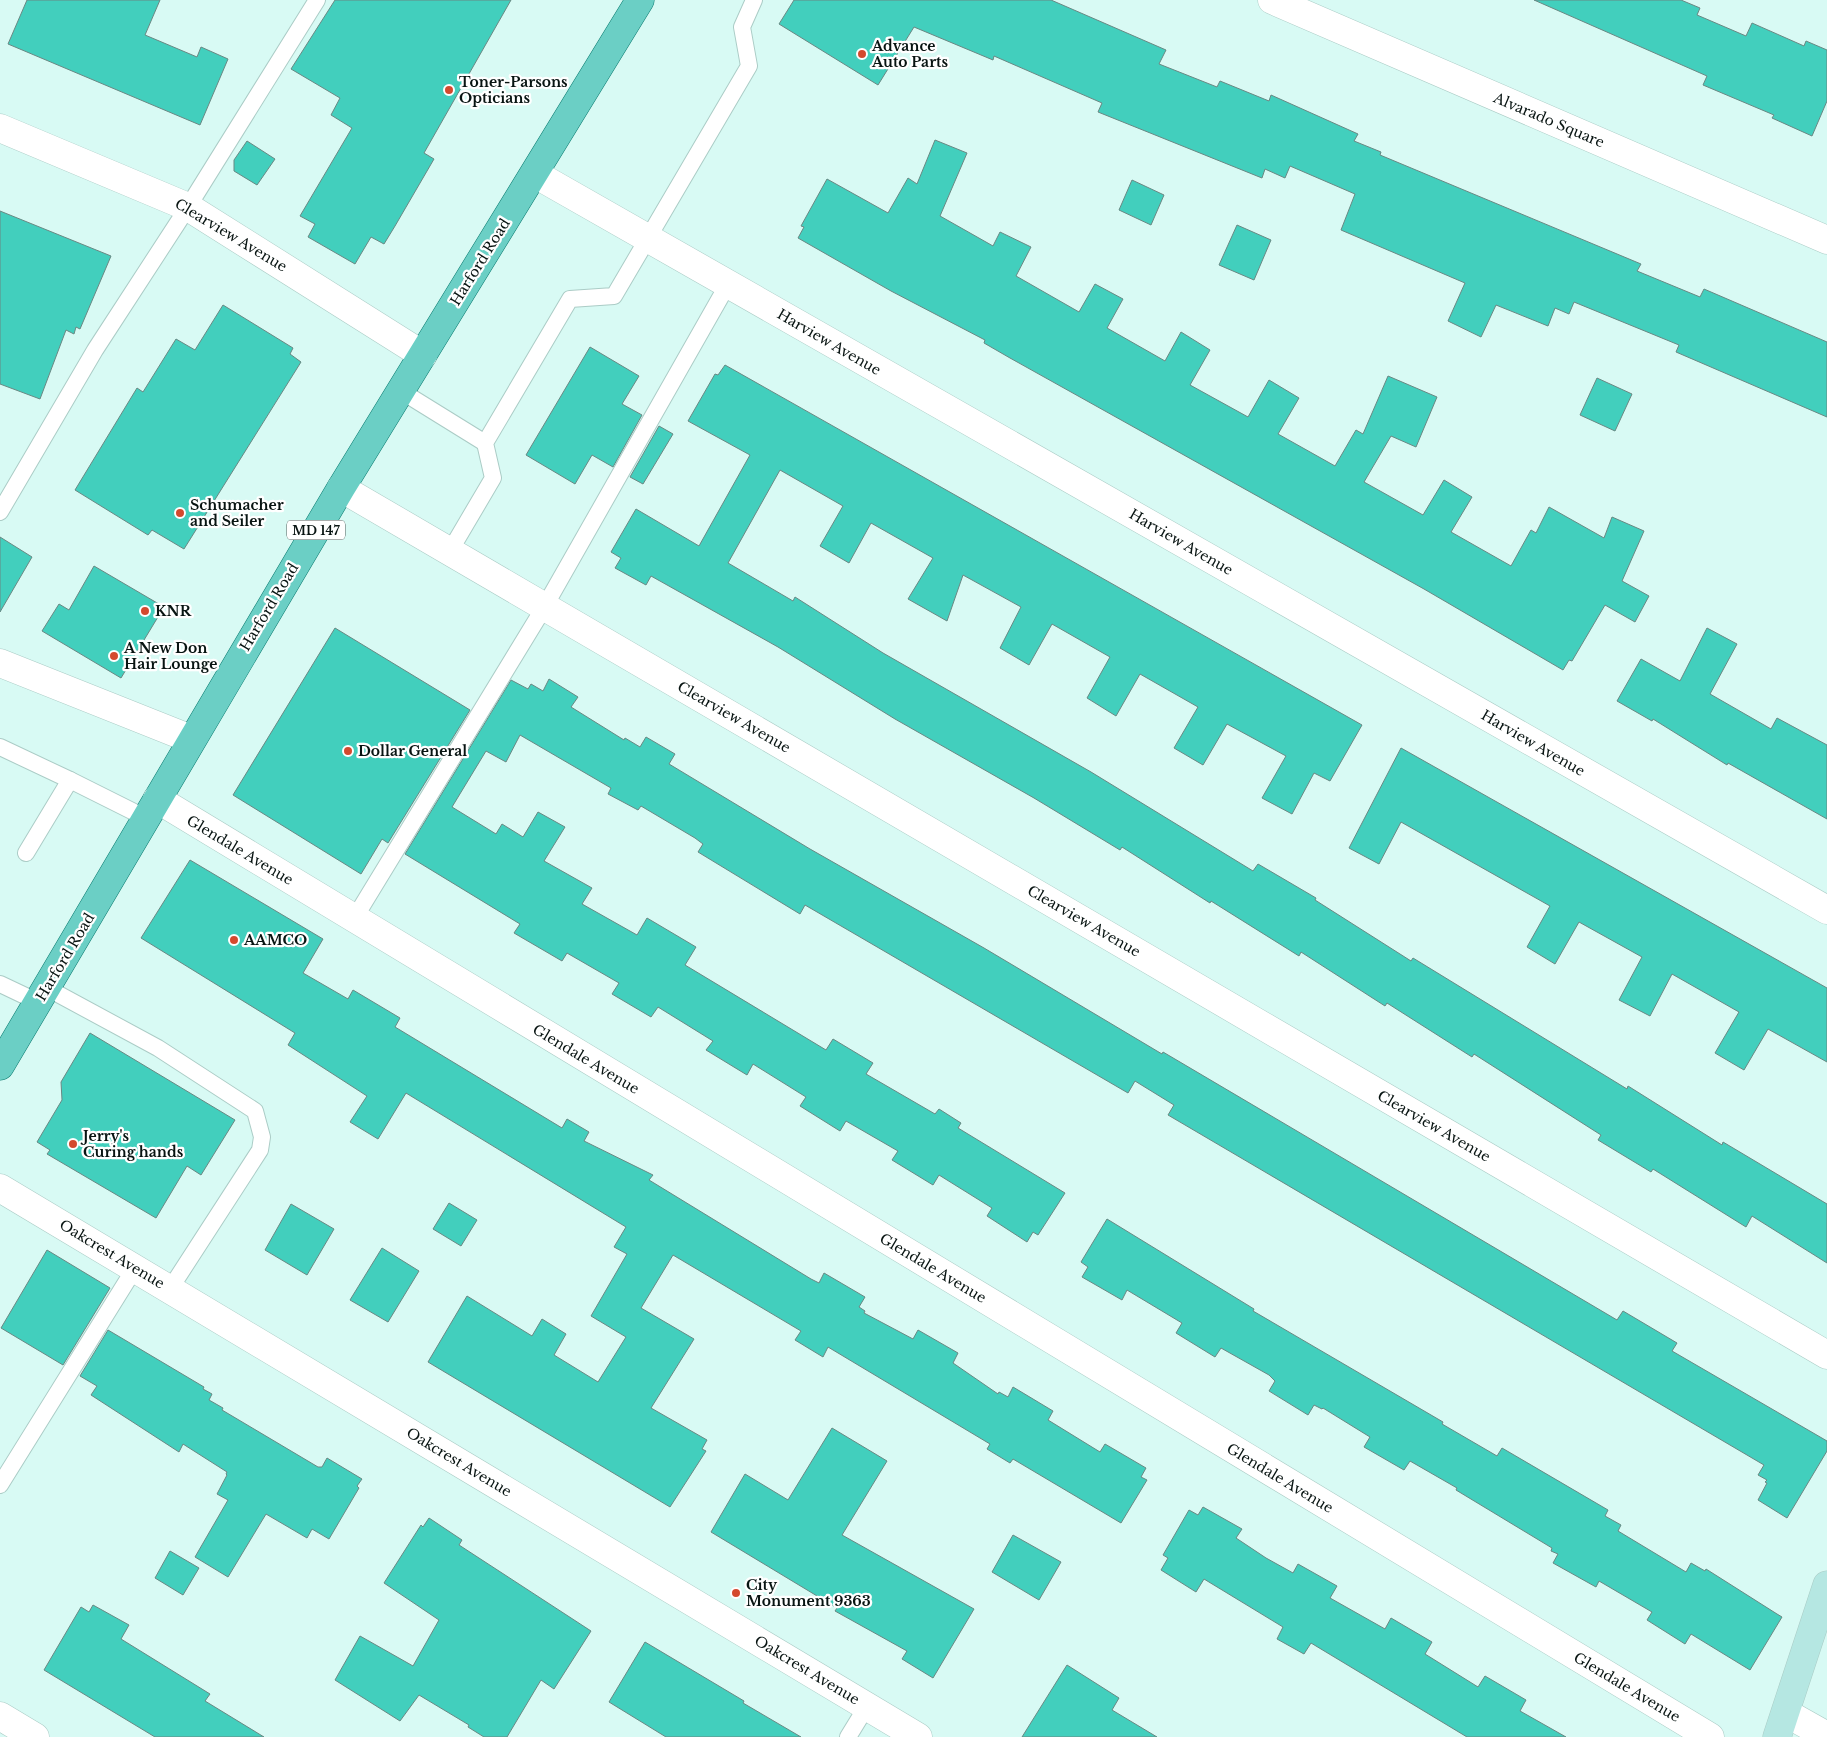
<svg xmlns="http://www.w3.org/2000/svg" width="1827" height="1737" font-family="'Libre Baskerville',serif">
  <style>
    .building { fill: #42cfbd; stroke: #698883 }
    .lines { fill: none; stroke-linecap: round; stroke-linejoin: round }
    .lane-casing { stroke: #abccc6; stroke-width: 18 }
    .street-casing { stroke: #abccc6; stroke-width: 29 }
    .secondary-casing { stroke: #abccc6; stroke-width: 29 }
    .primary-casing { stroke: #09796e; stroke-width: 29 }
    .lane { stroke: #fff; stroke-width: 16 }
    .street { stroke: #fff; stroke-width: 28 }
    .secondary { stroke: #b5e7e2; stroke-width: 28 }
    .primary { stroke: #6bcfc5; stroke-width: 28 }
    .poi-dot { fill: #d4492e; stroke: #fff; stroke-width: 2 }
    .labels { text-anchor: middle; dominant-baseline: central; stroke-width: 4.5; stroke-linejoin: round; paint-order: stroke }
    .shield { fill: #fff; stroke: #525a59; stroke-width: 1 }
    .shield-label { font-size: 12px; font-weight: bold; fill: #081412 }
    .poi-label { font-size: 14px; font-weight: bold; fill: #081412; stroke: #fff; text-anchor: start }
    .street-label { font-size: 14px; fill: #081412; stroke: #fff }
  </style>
  <rect width="100%" height="100%" fill="#d8faf4"/>
  <g class="building">
    <polygon points="27,0 160,0 145,35 197,57 201,47 228,59 200,125 8,44"/>
    <polygon points="335,0 511,0 424,153 434,159 395,226 384,244 371,237 355,264 308,237 315,224 300,216 352,128 331,115 340,98 291,69"/>
    <polygon points="794,0 1051,0 1166,50 1159,64 1217,87 1220,81 1269,101 1271,95 1358,134 1354,141 1381,152 1380,155 1641,264 1637,271 1700,297 1704,289 1827,342 1827,417 1676,352 1679,345 1574,302 1569,314 1555,308 1548,326 1496,305 1481,337 1448,321 1465,283 1341,230 1355,194 1290,166 1285,178 1265,169 1262,178 1098,112 1102,103 994,56 993,60 914,27 878,85 779,24"/>
    <polygon points="1534,0 1681,0 1700,8 1697,15 1746,36 1752,23 1804,46 1806,41 1827,50 1827,101 1812,136 1772,118 1774,115 1703,85 1707,76"/>
    <polygon points="935,140 967,153 940,216 993,246 1000,232 1031,247 1016,276 1079,312 1095,284 1123,299 1107,328 1165,361 1181,332 1210,350 1190,385 1248,417 1269,380 1299,398 1278,434 1335,466 1356,430 1363,434 1388,376 1437,397 1416,447 1391,436 1364,482 1423,515 1444,480 1472,497 1451,532 1511,566 1531,530 1536,533 1549,507 1604,538 1612,517 1644,531 1622,581 1649,596 1635,622 1605,605 1572,661 1569,660 1563,670 1424,589 1010,358 984,343 985,340 891,291 798,238 804,227 801,226 827,179 888,213 908,178 917,184"/>
    <polygon points="247,141 275,159 257,185 234,171 234,160"/>
    <polygon points="1132,180 1164,195 1151,225 1119,210"/>
    <polygon points="0,211 111,256 80,329 76,327 74,334 66,330 40,399 0,384"/>
    <polygon points="1237,225 1271,240 1254,280 1219,265"/>
    <polygon points="223,305 293,348 290,354 301,362 184,549 152,530 148,535 75,490 137,388 143,392 176,339 195,350"/>
    <polygon points="590,347 639,376 622,404 642,415 613,467 592,455 575,484 526,455"/>
    <polygon points="725,365 1362,725 1330,781 1314,773 1292,814 1262,798 1286,756 1227,724 1203,765 1174,748 1198,707 1140,674 1116,716 1087,698 1110,657 1052,624 1029,665 1000,648 1021,607 963,575 947,621 908,599 933,558 871,523 849,563 820,546 843,506 780,470 728,563 793,601 795,597 883,653 1091,772 1253,871 1258,864 1316,898 1315,900 1411,961 1413,958 1627,1089 1628,1086 1722,1145 1723,1142 1827,1204 1827,1263 1752,1216 1746,1227 1653,1169 1651,1172 1598,1140 1601,1135 1474,1054 1472,1057 1387,1003 1385,1006 1301,952 1299,956 1211,901 1210,903 1122,847 1120,850 1034,798 895,719 778,647 651,576 646,585 615,568 621,558 611,552 636,509 699,546 750,455 688,421 715,374 718,375"/>
    <polygon points="1597,378 1632,394 1615,431 1580,415"/>
    <polygon points="659,426 673,434 643,484 630,477"/>
    <polygon points="0,537 32,557 0,612"/>
    <polygon points="94,566 164,607 121,678 42,631 59,604 69,610"/>
    <polygon points="335,628 470,710 388,843 382,839 361,874 233,795"/>
    <polygon points="1707,628 1737,644 1710,694 1771,729 1777,718 1827,745 1827,819 1728,763 1727,765 1653,719 1652,721 1617,701 1641,659 1680,681"/>
    <polygon points="549,679 578,697 571,707 624,740 625,738 640,747 646,737 675,754 669,764 810,849 984,948 1162,1054 1163,1052 1617,1320 1623,1311 1677,1343 1672,1351 1827,1441 1827,1451 1787,1518 1758,1500 1767,1483 1765,1482 1767,1480 1758,1475 1764,1465 1168,1115 1174,1105 1135,1081 1128,1093 805,905 800,914 698,852 703,844 695,838 641,806 638,810 608,794 611,788 520,735 506,762 486,751 452,807 496,834 502,824 523,837 538,812 565,827 544,861 592,888 582,904 637,935 647,918 696,947 685,965 826,1050 833,1039 873,1063 866,1074 935,1114 939,1109 961,1123 958,1128 1065,1193 1038,1235 1033,1232 1027,1242 987,1216 992,1208 939,1175 933,1185 892,1160 898,1151 846,1121 840,1131 800,1106 806,1097 753,1064 747,1075 706,1050 713,1041 658,1007 651,1017 612,994 619,983 567,953 562,961 514,933 520,924 405,854 511,680 528,689 531,684 543,691"/>
    <polygon points="1401,748 1827,988 1827,1062 1768,1029 1744,1070 1715,1053 1739,1012 1672,974 1650,1016 1619,1000 1642,957 1579,922 1555,964 1527,947 1550,906 1401,822 1379,864 1349,848"/>
    <polygon points="190,860 323,939 303,973 348,999 353,990 400,1018 395,1027 400,1030 562,1128 567,1119 589,1132 584,1141 653,1175 649,1180 811,1279 819,1283 824,1273 865,1297 859,1307 865,1311 864,1313 913,1339 918,1330 958,1353 953,1363 998,1394 999,1392 1008,1397 1013,1387 1053,1411 1048,1420 1100,1452 1105,1444 1146,1468 1141,1477 1147,1480 1121,1523 1013,1459 1010,1463 987,1449 990,1444 828,1347 823,1357 795,1340 801,1331 673,1255 641,1308 694,1339 651,1408 707,1440 702,1449 706,1451 670,1507 428,1362 467,1296 532,1336 542,1319 566,1334 554,1355 598,1382 626,1337 591,1316 627,1254 614,1247 626,1227 406,1093 378,1139 350,1122 367,1096 288,1045 295,1033 141,938"/>
    <polygon points="90,1033 235,1120 201,1175 187,1166 156,1218 47,1154 50,1150 37,1142 62,1100 61,1082"/>
    <polygon points="449,1203 477,1220 461,1246 433,1229"/>
    <polygon points="291,1204 334,1229 307,1275 265,1250"/>
    <polygon points="1107,1219 1254,1309 1253,1311 1443,1422 1442,1424 1497,1456 1502,1448 1608,1510 1605,1516 1621,1525 1618,1531 1686,1572 1691,1563 1705,1571 1706,1569 1777,1614 1782,1617 1750,1670 1691,1634 1685,1644 1647,1620 1652,1612 1599,1581 1596,1587 1553,1563 1558,1554 1551,1551 1552,1548 1456,1490 1457,1488 1410,1461 1404,1470 1364,1447 1370,1437 1323,1408 1322,1409 1314,1405 1308,1415 1269,1391 1275,1381 1269,1375 1221,1348 1215,1357 1176,1333 1182,1323 1127,1290 1122,1300 1082,1277 1088,1267 1081,1262"/>
    <polygon points="382,1248 419,1271 388,1322 350,1300"/>
    <polygon points="47,1250 110,1288 63,1365 1,1328"/>
    <polygon points="108,1330 204,1387 203,1389 212,1394 209,1400 223,1408 222,1410 318,1467 322,1467 327,1458 362,1479 357,1486 359,1488 329,1539 312,1529 307,1538 266,1514 228,1577 195,1557 228,1500 217,1494 227,1475 226,1474 227,1472 183,1444 179,1452 91,1395 97,1386 80,1376"/>
    <polygon points="832,1428 887,1461 842,1535 974,1609 933,1678 902,1659 907,1651 835,1611 837,1608 711,1532 745,1474 788,1500"/>
    <polygon points="1203,1507 1242,1529 1236,1538 1266,1558 1293,1573 1298,1564 1337,1586 1330,1598 1385,1629 1391,1618 1432,1642 1425,1654 1478,1687 1485,1676 1526,1700 1520,1711 1566,1737 1467,1737 1311,1643 1304,1654 1277,1639 1283,1627 1204,1579 1196,1592 1161,1570 1168,1558 1163,1555 1189,1510 1198,1515"/>
    <polygon points="429,1518 462,1540 459,1545 591,1631 554,1689 541,1680 507,1737 484,1737 468,1727 469,1725 419,1695 400,1721 335,1680 360,1636 413,1666 439,1620 384,1583 421,1525 423,1527"/>
    <polygon points="1013,1535 1061,1562 1039,1600 992,1572"/>
    <polygon points="170,1551 199,1568 183,1595 155,1578"/>
    <polygon points="93,1605 129,1625 121,1639 210,1694 205,1701 264,1737 155,1737 44,1670 81,1607 89,1612"/>
    <polygon points="645,1642 744,1701 743,1703 801,1737 666,1737 609,1702"/>
    <polygon points="1067,1665 1119,1698 1112,1710 1157,1737 1022,1737"/>
  </g>
  <g class="lines">
    <g class="lane-casing">
      <g id="lane">
        <polyline points="401,391 485,443"/>
        <polyline points="0,512 95,350 188,207 317,0"/>
        <polyline points="450,551 493,478 485,443 570,299 614,296 749,66 742,27 754,0"/>
        <polyline points="0,747 70,780 26,853"/>
        <polyline points="70,780 146,818"/>
        <polyline points="354,919 545,606 728,284"/>
        <polyline points="0,984 38,1002"/>
        <polyline points="47,988 158,1048 255,1111 262,1137 260,1150 170,1289"/>
        <polyline points="0,1485 135,1268"/>
        <polyline points="848,1737 867,1706"/>
      </g>
    </g>
    <g class="street-casing">
      <g id="street">
        <polyline points="1272,0 1827,240"/>
        <polyline points="0,128 188,207 423,355"/>
        <polyline points="535,174 1827,910"/>
        <polyline points="341,488 1827,1355"/>
        <polyline points="0,663 191,739"/>
        <polyline points="157,799 1710,1737"/>
        <polyline points="0,1188 918,1737"/>
        <polyline points="1786,1713 1827,1736"/>
        <polyline points="0,1716 35,1737"/>
      </g>
    </g>
    <g class="secondary-casing">
      <polyline id="secondary" points="1777,1737 1827,1585"/>
    </g>
    <g class="primary-casing">
      <polyline id="primary" points="0,1066 341,488 640,0"/>
    </g>
    <use href="#lane" class="lane"/>
    <use href="#street" class="street"/>
    <use href="#secondary" class="secondary"/>
    <use href="#primary" class="primary"/>
  </g>
  <g class="poi-dot">
    <circle cx="862" cy="54" r="5"/>
    <circle cx="449" cy="90" r="5"/>
    <circle cx="180" cy="513" r="5"/>
    <circle cx="145" cy="611" r="5"/>
    <circle cx="114" cy="656" r="5"/>
    <circle cx="348" cy="751" r="5"/>
    <circle cx="234" cy="940" r="5"/>
    <circle cx="73" cy="1144" r="5"/>
    <circle cx="736" cy="1593" r="5"/>
  </g>
  <g class="labels">
    <rect class="shield" x="287" y="520.5" width="58" height="19" rx="4"/>
    <g class="shield-label">
      <text x="316" y="530">MD 147</text>
    </g>
    <g class="poi-label">
      <text x="872" y="46">Advance<tspan x="872" dy="16">Auto Parts</tspan></text>
      <text x="459" y="82">Toner-Parsons<tspan x="459" dy="16">Opticians</tspan></text>
      <text x="190" y="505">Schumacher<tspan x="190" dy="16">and Seiler</tspan></text>
      <text x="155" y="611">KNR</text>
      <text x="124" y="648">A New Don<tspan x="124" dy="16">Hair Lounge</tspan></text>
      <text x="358" y="751">Dollar General</text>
      <text x="244" y="940">AAMCO</text>
      <text x="83" y="1136">Jerry's<tspan x="83" dy="16">Curing hands</tspan></text>
      <text x="746" y="1585">City<tspan x="746" dy="16">Monument 9363</tspan></text>
    </g>
    <g class="street-label">
      <text transform="translate(1549 120) rotate(23)">Alvarado Square</text>
      <text transform="translate(231 235) rotate(31)">Clearview Avenue</text>
      <text transform="translate(480 262) rotate(-58)">Harford Road</text>
      <text transform="translate(829 342) rotate(30)">Harview Avenue</text>
      <text transform="translate(1181 542) rotate(30)">Harview Avenue</text>
      <text transform="translate(269 607) rotate(-59)">Harford Road</text>
      <text transform="translate(734 717) rotate(30)">Clearview Avenue</text>
      <text transform="translate(1533 743) rotate(30)">Harview Avenue</text>
      <text transform="translate(240 850) rotate(31)">Glendale Avenue</text>
      <text transform="translate(1084 921) rotate(30)">Clearview Avenue</text>
      <text transform="translate(65 957) rotate(-59)">Harford Road</text>
      <text transform="translate(586 1059) rotate(31)">Glendale Avenue</text>
      <text transform="translate(1434 1126) rotate(30)">Clearview Avenue</text>
      <text transform="translate(112 1254) rotate(31)">Oakcrest Avenue</text>
      <text transform="translate(933 1268) rotate(31)">Glendale Avenue</text>
      <text transform="translate(459 1462) rotate(31)">Oakcrest Avenue</text>
      <text transform="translate(1280 1478) rotate(31)">Glendale Avenue</text>
      <text transform="translate(807 1670) rotate(31)">Oakcrest Avenue</text>
      <text transform="translate(1627 1687) rotate(31)">Glendale Avenue</text>
    </g>
  </g>
</svg>
